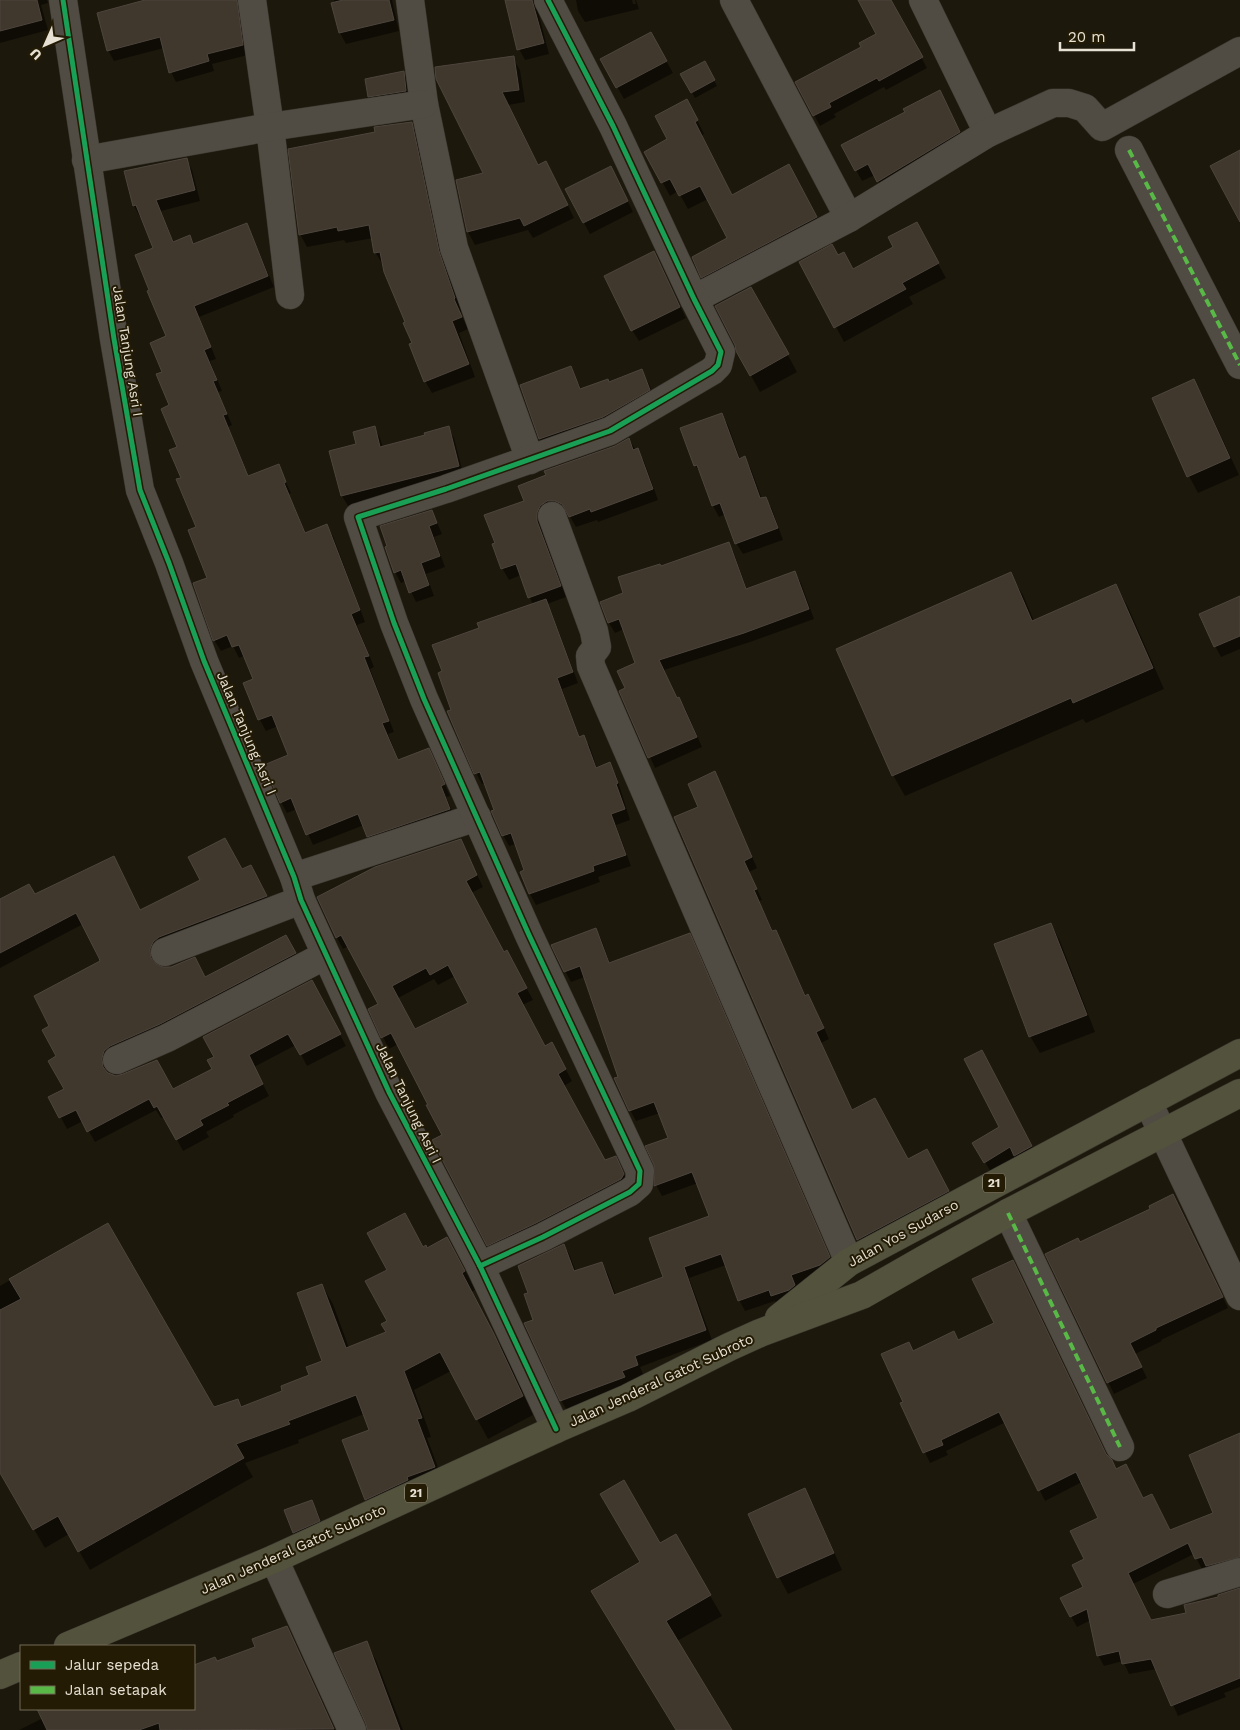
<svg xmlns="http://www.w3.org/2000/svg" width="1240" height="1730" font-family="'Work Sans',sans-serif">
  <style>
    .shadow { fill: #0007; fill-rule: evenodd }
    .building { fill: #40372d; stroke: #4d463e; fill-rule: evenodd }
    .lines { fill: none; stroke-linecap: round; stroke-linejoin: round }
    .minor-casing { stroke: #38342d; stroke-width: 29 }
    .highway-casing { stroke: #38342d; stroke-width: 29 }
    .minor { stroke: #504b43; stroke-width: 28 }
    .highway { stroke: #52523d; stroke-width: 28 }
    .quiet { stroke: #58b947; stroke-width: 4; stroke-dasharray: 8 4; stroke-linecap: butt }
    .cycleway-casing { stroke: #241b05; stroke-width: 8 }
    .cycleway { stroke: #1a9f57; stroke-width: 5 }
    .labels { text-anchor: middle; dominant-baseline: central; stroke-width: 4; stroke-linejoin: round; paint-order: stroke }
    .shield { fill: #241b05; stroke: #aca695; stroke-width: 1 }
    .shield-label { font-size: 12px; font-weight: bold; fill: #e7e1d3 }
    .street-label { font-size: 14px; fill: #e7e1d3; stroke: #241b05 }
  </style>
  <rect width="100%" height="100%" fill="#1d180c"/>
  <g class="shadow">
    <polygon points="0,0 47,0 48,3 41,5 48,30 0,43"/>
    <polygon points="151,0 244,0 248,55 212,64 214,71 176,82 171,72 164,48 114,61 108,50"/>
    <polygon points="334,0 392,0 399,31 346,44 340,33 333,4 335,3"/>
    <polygon points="506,0 535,0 549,54 525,60 519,49"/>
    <polygon points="576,0 632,0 633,4 636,4 635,0 636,0 639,9 585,22 578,11"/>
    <polygon points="861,0 890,0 927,68 886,90 884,87 834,114 836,117 820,126 797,83 862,47 878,35"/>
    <polygon points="651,34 673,73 624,99 602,60"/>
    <polygon points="513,58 520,70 525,102 508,105 538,166 553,175 574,218 533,238 528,230 475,245 468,232 457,180 485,173 438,79"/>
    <polygon points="704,62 717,86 695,98 682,74"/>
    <polygon points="403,72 410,83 412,102 376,107 369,96"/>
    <polygon points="946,103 966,143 885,193 875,175 862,181 843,146"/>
    <polygon points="694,114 704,134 701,136 732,196 796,179 824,231 710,290 702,277 729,239 708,199 688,209 678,191 670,196 646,152 669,140"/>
    <polygon points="411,123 418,135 445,265 462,311 460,312 468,329 459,333 475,377 432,393 425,381 406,323 383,265 375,252 373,238 346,243 344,240 307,247 300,234 377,133"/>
    <polygon points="186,159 192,170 200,201 161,211 174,243 189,237 194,245 246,225 252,236 274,287 199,317 216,359 210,361 222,391 218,392 232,425 228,427 249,477 278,466 291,493 289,494 306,534 326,526 333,536 365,622 357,625 374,667 370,669 394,732 388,734 399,761 434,760 450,796 446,797 456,820 374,847 364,825 313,845 297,809 287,813 281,802 290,755 278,726 266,731 260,720 245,684 255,680 244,656 239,658 233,646 221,651 214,640 209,579 197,528 182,478 179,448 164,372 167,337 151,291 155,249 142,216 140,217 134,206 125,172"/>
    <polygon points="617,179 633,212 590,234 584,223"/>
    <polygon points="924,238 946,278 909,297 913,304 844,342 801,262 838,257 853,270"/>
    <polygon points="654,253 686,318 639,341 632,330"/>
    <polygon points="761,305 797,372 760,392 737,350"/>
    <polygon points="570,368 582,390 609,383 642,371 650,386 657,405 549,454 540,439 521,386"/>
    <polygon points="1193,381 1203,397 1239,475 1198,493 1189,476 1153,399"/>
    <polygon points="721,414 728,425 740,459 745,458 751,469 762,499 765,498 772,509 783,540 743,554 736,543 726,514 719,517 713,506 702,476 695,465"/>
    <polygon points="374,428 380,438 383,448 426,436 448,428 454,438 464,477 348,506 342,496 330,452 358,445"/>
    <polygon points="629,440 644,461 658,500 598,522 597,520 576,527 569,515 562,512 542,526 543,534 566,597 547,604 551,611 578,683 562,689 580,738 583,736 590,747 597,768 610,764 616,775 630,820 616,825 631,866 598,877 600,882 536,905 530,894 526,871 516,844 509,846 503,835 486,783 482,784 476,773 453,710 443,672 480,629 533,605 521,575 509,580 502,568 496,544 526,502"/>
    <polygon points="432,511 442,534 434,537 445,567 426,574 434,596 416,602 406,581 401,583 395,572"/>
    <polygon points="728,543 734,553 747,590 795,573 801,583 814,619 750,642 664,670 677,699 679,699 685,708 702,747 655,768 620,692 627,689 636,664 624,629 615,633 609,623 625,594 661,568"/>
    <polygon points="1010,574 1023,595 1034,621 1116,586 1128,607 1164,689 1086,723 1083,719 905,796 893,775"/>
    <polygon points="1240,598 1240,649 1221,657 1215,646"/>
    <polygon points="720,784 757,868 749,872 762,900 759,901 773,932 775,931 781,942 806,997 808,996 814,1006 829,1039 821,1043 852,1111 908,1161 933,1162 954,1202 864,1250 858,1240 675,818 699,807"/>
    <path d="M460 840 483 887 471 893 504 954 513 963 533 1000 522 1005 545 1047 558 1055 572 1081 564 1086 605 1162 622 1169 630 1188 495 1257 488 1245 443 1135 429 1105 398 1044 389 1049 383 1037 370 1010 380 1004 349 946 343 949 337 938 319 898ZM455 976 470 1003 415 1031 398 998 434 979 438 985Z"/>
    <polygon points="242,871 257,878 273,908 156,961 156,966 205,979 292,948 301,965 110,1063 107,1070 108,1074 173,1091 214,1070 318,993 346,1046 307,1066 296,1045 254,1067 269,1096 233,1115 234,1117 206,1132 209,1137 183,1151 165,1117 161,1118 156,1110 95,1142 83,1121 67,1129 50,1097 65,1089 51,1026 101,962 83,924 0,968 0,900 35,896 141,912"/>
    <polygon points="1051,924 1060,941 1095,1032 1040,1053 1030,1036"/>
    <polygon points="596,930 602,941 610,964 695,946 835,1269 827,1275 797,1286 800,1296 778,1306 775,1301 745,1311 739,1300 726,1265 689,1278 712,1340 640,1367 644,1376 627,1382 630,1388 567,1411 561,1400 535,1321 530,1294 564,1245 570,1256 576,1272 602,1263 608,1274 616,1296 665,1278 710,1217 698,1183 662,1196 656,1185 669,1138 660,1113 636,1121 630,1110 585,977 571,982 565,971"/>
    <polygon points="987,1061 1037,1157 1021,1165 1016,1157 991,1172 974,1144 1001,1127"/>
    <polygon points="1179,1207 1228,1308 1161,1340 1162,1341 1135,1354 1147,1378 1114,1394 1047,1255"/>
    <polygon points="107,1224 214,1409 238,1401 242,1408 284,1392 311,1376 324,1362 322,1285 333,1304 349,1348 387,1333 389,1322 388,1270 423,1248 458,1257 475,1290 471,1292 505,1354 533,1415 488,1439 451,1371 414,1390 431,1437 427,1438 445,1486 377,1518 366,1499 370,1431 364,1414 298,1440 299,1443 245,1463 253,1477 90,1570 69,1534 45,1548 0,1471 0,1286"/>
    <polygon points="958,1341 1107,1457 1116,1471 1143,1500 1152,1495 1170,1531 1215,1514 1240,1435 1240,1568 1213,1576 1208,1567 1202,1569 1194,1554 1133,1584 1151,1622 1187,1614 1220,1598 1240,1590 1240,1687 1224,1693 1226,1697 1178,1716 1157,1669 1129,1674 1123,1661 1104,1666 1098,1655 1091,1620 1077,1627 1071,1616 1084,1587 1086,1560 1100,1519 1082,1482 1045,1501 1006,1422 946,1451 948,1455 930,1463 902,1404 904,1403 914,1352"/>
    <polygon points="804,1490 814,1507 842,1570 788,1594 779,1577"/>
    <polygon points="311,1502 318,1513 325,1532 300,1544 294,1533 286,1511"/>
    <polygon points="675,1536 722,1616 677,1641 731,1730 676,1730 641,1563 660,1545"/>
    <polygon points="287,1627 335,1730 19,1730 43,1718 39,1709 194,1709 194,1667 215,1659 217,1663 257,1648"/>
    <polygon points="366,1643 376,1660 403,1730 368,1730"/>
  </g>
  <g class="building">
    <polygon points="0,0 37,0 42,20 0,31"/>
    <polygon points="145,0 237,0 243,45 207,54 209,61 169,73 160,37 107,51 97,13"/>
    <polygon points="343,0 389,0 394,20 339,33 331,3"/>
    <polygon points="505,0 532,0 544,43 517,50"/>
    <polygon points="858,0 891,0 923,57 879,81 877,78 829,103 831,107 813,116 795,82 861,47 859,43 876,34"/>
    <polygon points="651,32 667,61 616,88 600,59"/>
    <polygon points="514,56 519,90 502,92 538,165 546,161 568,205 524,226 520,218 467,232 456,180 483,173 436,79 435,67"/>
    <polygon points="705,61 715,80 691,93 680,74"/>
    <polygon points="404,71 406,91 368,97 365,79"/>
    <polygon points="940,90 960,132 877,182 868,164 855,171 841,145 905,112 903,109"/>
    <polygon points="687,99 698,120 695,122 732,195 789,164 817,217 701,278 692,257 727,238 700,186 679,196 670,179 661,183 644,152 667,139 655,116"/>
    <polygon points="412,122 439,251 455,298 454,299 462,317 452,321 469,364 424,382 409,344 412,343 403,323 405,322 384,272 380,252 374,253 369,225 338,231 337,227 299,235 288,149 375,132 374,127"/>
    <polygon points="1240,150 1240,222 1210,166"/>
    <polygon points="187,158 195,190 156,200 173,242 190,235 193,244 247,223 268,276 194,306 211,347 204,350 217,380 213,381 227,414 223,415 248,476 279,464 286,482 284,483 305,533 327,524 360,610 351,614 369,656 364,657 389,721 382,723 398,760 429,748 445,784 441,786 450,809 367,837 358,814 306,835 291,798 280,803 264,765 288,755 272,715 258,720 243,683 253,679 239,645 232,647 227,635 213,641 193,583 207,578 188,530 196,527 176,479 181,478 169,450 177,447 161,409 169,405 156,374 162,372 150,343 166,336 147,291 149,290 135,255 153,248 136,205 133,206 124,171"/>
    <polygon points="611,166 628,201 583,223 565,189"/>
    <polygon points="917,222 939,263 902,283 906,289 834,328 799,262 832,244 838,255 844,252 853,269 893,247 888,237"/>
    <polygon points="654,251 680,307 631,331 604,276"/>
    <polygon points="751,287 789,354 750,376 736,351 735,345 715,306"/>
    <polygon points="571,366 580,389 608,379 609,382 642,369 650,390 603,417 539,439 520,385"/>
    <polygon points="1194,379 1230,458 1187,477 1152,398"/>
    <polygon points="722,413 739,459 745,456 760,498 766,497 778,528 735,544 720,503 712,506 697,465 694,466 680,428"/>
    <polygon points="375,426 380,447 425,435 424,433 449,426 459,466 341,496 329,451 356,444 353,432"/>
    <polygon points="629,438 633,450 638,448 653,489 591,512 590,509 569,517 562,504 555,501 547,501 540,506 537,513 537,521 561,586 528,598 516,564 501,569 492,544 495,543 484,515 524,501 518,486 546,475 544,471 615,446"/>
    <polygon points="432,510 437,523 429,526 440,556 421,563 429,585 409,593 401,570 394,573 385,547 387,546 380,526"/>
    <polygon points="729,542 746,589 795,571 809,609 744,633 659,660 677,698 679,697 697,737 648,758 619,691 625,688 617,671 635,663 619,619 608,623 600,602 623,593 618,577 660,564 661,566"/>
    <polygon points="1011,572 1032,621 1116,584 1153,668 1073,703 1071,698 892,776 836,649"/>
    <polygon points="1240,596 1240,636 1214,647 1199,614"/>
    <polygon points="546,599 573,672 557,678 579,737 584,735 596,768 610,762 618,783 616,784 625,809 611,814 626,855 593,866 594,871 529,894 520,872 524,870 511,833 502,836 492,813 491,811 494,810 480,772 474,774 447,711 451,710 438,673 442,671 432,645 479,628 477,623"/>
    <polygon points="715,771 752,857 744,861 757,889 754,890 772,931 776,930 805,996 808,994 824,1028 816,1032 852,1110 875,1098 908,1159 927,1149 949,1191 857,1240 674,817 698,807 688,784"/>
    <polygon points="225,838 242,869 251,865 267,896 159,937 153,942 150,949 151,958 156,964 163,967 171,967 195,957 205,977 286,935 296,953 160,1024 110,1046 104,1051 102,1058 103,1067 108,1073 116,1076 123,1074 157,1060 173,1089 212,1069 207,1060 214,1057 203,1037 312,980 341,1034 300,1055 288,1034 249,1055 263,1084 227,1103 229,1105 200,1120 203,1125 176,1140 157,1106 154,1108 149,1099 87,1132 76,1110 59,1118 48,1097 64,1089 48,1061 56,1056 42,1030 49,1026 34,996 100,961 99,958 76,913 0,953 0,899 29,884 35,894 114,856 140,910 200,880 188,857"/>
    <path d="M461 839 477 875 466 881 504 952 507 950 527 988 517 993 545 1046 552 1042 566 1069 558 1074 605 1160 616 1156 624 1174 621 1179 536 1223 487 1246 432 1140 442 1135 426 1105H428L391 1033 381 1038 368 1009 378 1004 341 935 336 938 317 897 375 867ZM448 965 468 1003 415 1029 392 986 426 968 430 975Z"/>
    <polygon points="1051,923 1087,1015 1029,1037 994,944"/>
    <polygon points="596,928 609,963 690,933 830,1257 820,1265 791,1275 795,1285 789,1290 771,1296 769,1290 738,1301 721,1254 684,1267 706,1330 635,1356 638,1365 622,1371 625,1377 560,1401 524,1323 533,1320 524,1294 528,1293 518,1266 564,1244 574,1271 602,1262 614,1295 663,1277 649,1238 709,1216 692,1172 654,1186 654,1165 645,1146 668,1138 654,1102 629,1111 614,1078 618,1077 580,966 564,972 551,945"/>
    <polygon points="982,1050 1032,1146 1014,1156 1010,1147 984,1163 972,1143 999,1127 964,1059"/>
    <polygon points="1173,1194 1223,1297 1156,1328 1156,1330 1130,1343 1142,1367 1107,1383 1045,1254 1078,1238 1080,1242 1150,1209 1149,1206"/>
    <polygon points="405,1213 423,1247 426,1245 427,1248 447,1237 465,1271 462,1273 494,1334 523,1396 476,1420 440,1352 404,1371 422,1418 417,1419 435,1467 407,1477 408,1480 365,1500 342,1440 369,1430 356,1395 288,1421 290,1424 236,1444 244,1458 78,1552 58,1516 33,1530 0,1473 0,1310 21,1299 9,1279 108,1223 214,1407 238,1399 241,1407 282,1391 281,1386 309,1375 306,1367 322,1361 297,1293 322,1284 346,1348 386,1332 381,1324 387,1321 365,1281 387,1270 367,1233"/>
    <polygon points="1013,1260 1106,1454 1112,1460 1116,1469 1126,1464 1143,1498 1152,1494 1170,1530 1213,1513 1189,1455 1240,1433 1240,1557 1206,1566 1202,1557 1195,1559 1188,1543 1128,1573 1151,1620 1186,1613 1184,1605 1218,1597 1218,1595 1240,1588 1240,1678 1171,1706 1151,1659 1122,1664 1119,1651 1097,1656 1087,1609 1070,1617 1060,1598 1083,1587 1072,1565 1084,1559 1070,1531 1098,1518 1076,1472 1038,1491 999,1412 941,1440 943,1445 923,1453 900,1403 903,1402 881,1354 909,1342 913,1351 954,1331 958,1340 994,1323 972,1279"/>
    <polygon points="624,1480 660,1543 676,1534 711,1595 666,1621 732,1730 676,1730 591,1591 640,1562 600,1494"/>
    <polygon points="805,1488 834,1553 777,1578 748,1514"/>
    <polygon points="312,1500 320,1521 293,1533 284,1510"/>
    <polygon points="287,1626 334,1729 160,1730 159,1723 139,1730 47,1730 37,1709 194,1709 194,1665 215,1657 217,1661 255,1647 252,1639"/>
    <polygon points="367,1641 400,1730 367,1730 366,1724 334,1653"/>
  </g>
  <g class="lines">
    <g class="minor-casing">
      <g id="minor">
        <polyline points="63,0 114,339 140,490 169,563 204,661 294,877 301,900 389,1092 480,1266 556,1429"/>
        <polyline points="252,0 270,127 290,295"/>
        <polyline points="410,0 424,104 454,248 530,460"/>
        <polyline points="734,0 849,218"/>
        <polyline points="923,0 988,133"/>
        <polyline points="1129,150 1240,365"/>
        <polyline points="86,160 270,127 424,104"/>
        <polyline points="694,299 849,218 988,133 1053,103 1069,103 1085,108 1102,127 1240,51"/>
        <polyline points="552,516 594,631 597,647 590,656 591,666 849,1262"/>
        <polyline points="294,877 477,817"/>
        <polyline points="165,952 301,900"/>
        <polyline points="117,1060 167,1038 326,955"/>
        <polyline points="1148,1102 1240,1296"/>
        <polyline points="1008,1213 1120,1447"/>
        <polyline points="480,1266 543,1237 630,1192 639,1184 640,1171 529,935 424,699 394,623 358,517 446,489 610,431 712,371 718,365 721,352 694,299 613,126 548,0"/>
        <polyline points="274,1559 352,1730"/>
        <polyline points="1167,1594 1240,1572"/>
      </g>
    </g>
    <g class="highway-casing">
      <g id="highway">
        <polyline points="779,1318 849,1262 1240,1053"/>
        <polyline points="68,1646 274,1559 556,1429 628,1398 729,1347 760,1333 862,1295 925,1259 1008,1213 1240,1093"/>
        <polyline points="0,1675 21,1666"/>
      </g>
    </g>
    <use href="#minor" class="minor"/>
    <use href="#highway" class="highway"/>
    <g class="quiet">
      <polyline points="1129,150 1240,365"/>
      <polyline points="1008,1213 1120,1447"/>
    </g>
    <g class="cycleway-casing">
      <g id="cycleway">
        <polyline points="63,0 114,339 140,490 169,563 204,661 294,877 301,900 389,1092 480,1266 556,1429"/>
        <polyline points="480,1266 543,1237 630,1192 639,1184 640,1171 529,935 424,699 394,623 358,517 446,489 610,431 712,371 718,365 721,352 694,299 613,126 548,0"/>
      </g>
    </g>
    <use href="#cycleway" class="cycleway"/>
  </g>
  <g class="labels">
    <g class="shield">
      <rect x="983" y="1173.5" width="22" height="19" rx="4"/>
      <rect x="405" y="1483.5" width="22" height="19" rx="4"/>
    </g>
    <g class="shield-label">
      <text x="994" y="1183">21</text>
      <text x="416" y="1493">21</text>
    </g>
    <g class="street-label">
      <text transform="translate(128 351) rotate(81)">Jalan Tanjung Asri I</text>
      <text transform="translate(247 733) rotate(67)">Jalan Tanjung Asri I</text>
      <text transform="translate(409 1103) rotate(64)">Jalan Tanjung Asri I</text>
      <text transform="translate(903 1233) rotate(-29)">Jalan Yos Sudarso</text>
      <text transform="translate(661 1380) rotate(-25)">Jalan Jenderal Gatot Subroto</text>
      <text transform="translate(293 1549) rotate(-24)">Jalan Jenderal Gatot Subroto</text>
    </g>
  </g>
  <rect x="20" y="1645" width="175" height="65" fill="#241b05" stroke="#726a57"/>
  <rect x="30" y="1661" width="25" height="8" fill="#1a9f57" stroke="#726a57"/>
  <text x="65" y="1670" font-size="15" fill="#e7e1d3">Jalur sepeda</text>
  <rect x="30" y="1686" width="25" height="8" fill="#58b947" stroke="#726a57"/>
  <text x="65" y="1695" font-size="15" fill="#e7e1d3">Jalan setapak</text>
  <g transform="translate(45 45) rotate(225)" stroke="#241b05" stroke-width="4" paint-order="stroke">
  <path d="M0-4L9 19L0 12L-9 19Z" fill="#e7e1d3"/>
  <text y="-8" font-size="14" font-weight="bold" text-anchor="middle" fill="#e7e1d3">U</text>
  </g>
  <path d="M1060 42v8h74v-8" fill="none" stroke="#e7e1d3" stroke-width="2.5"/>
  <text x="1068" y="42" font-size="15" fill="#e7e1d3" stroke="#241b05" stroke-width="4" paint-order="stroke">20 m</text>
</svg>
